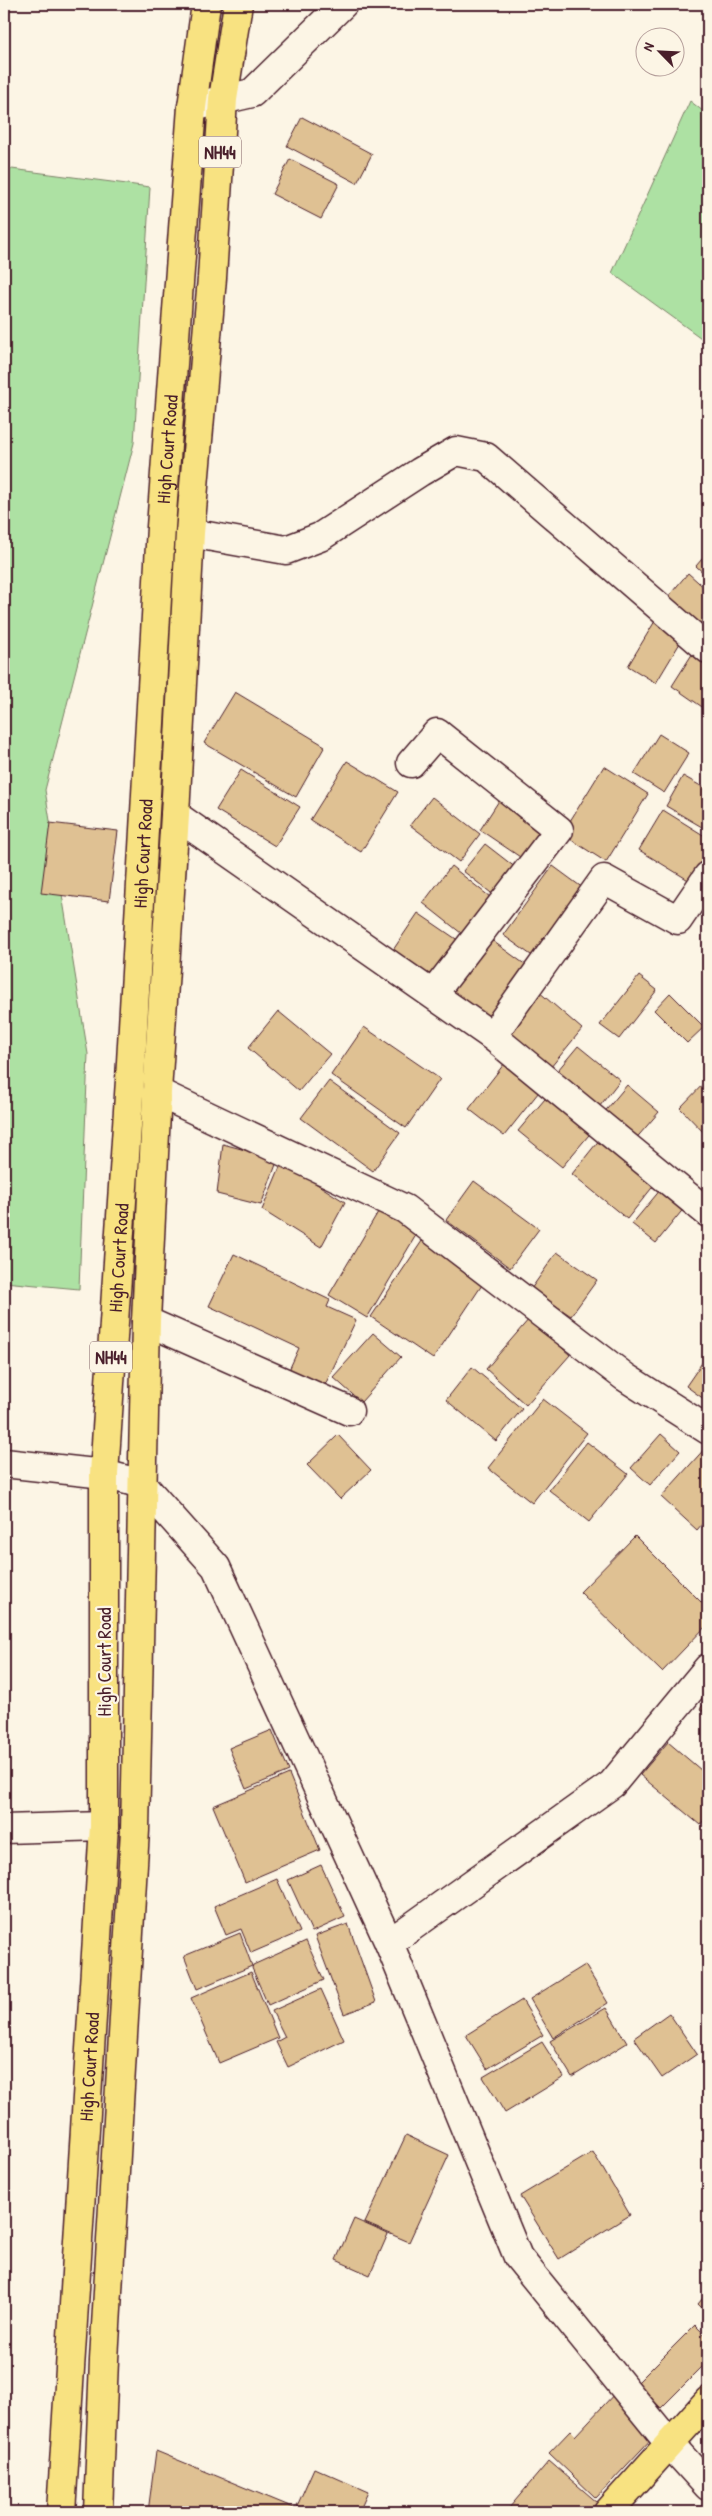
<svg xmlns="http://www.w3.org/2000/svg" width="712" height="2516" font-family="'Patrick Hand',sans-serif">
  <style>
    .green { fill: #ade1a3; stroke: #7c8067 }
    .building { fill: #dfc193; stroke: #4a1f2b }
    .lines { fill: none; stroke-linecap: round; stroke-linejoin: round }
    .minor-casing { stroke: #4a1f2b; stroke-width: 31 }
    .major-casing { stroke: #4a1f2b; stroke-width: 31 }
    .highway-casing { stroke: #4a1f2b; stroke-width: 31 }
    .minor { stroke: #fcf5e5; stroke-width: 28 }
    .major { stroke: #f8e281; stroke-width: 28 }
    .highway { stroke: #f8e281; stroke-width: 28 }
    .labels { text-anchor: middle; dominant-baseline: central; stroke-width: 4.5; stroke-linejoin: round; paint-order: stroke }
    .shield { fill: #fcf5e5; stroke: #7f5f63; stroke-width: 1 }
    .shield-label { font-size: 18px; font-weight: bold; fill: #4a1f2b }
    .street-label { font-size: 19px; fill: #4a1f2b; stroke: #fcf5e5 }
  </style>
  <rect width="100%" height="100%" fill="#fcf5e5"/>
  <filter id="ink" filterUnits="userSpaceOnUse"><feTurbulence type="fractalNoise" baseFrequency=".02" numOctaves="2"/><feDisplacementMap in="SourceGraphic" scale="10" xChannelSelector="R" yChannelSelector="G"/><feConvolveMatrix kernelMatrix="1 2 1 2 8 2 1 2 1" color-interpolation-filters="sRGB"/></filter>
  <g filter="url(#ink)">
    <g class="green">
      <polygon points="690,101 708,115 708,343 612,273"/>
      <polygon points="4,168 150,187 134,443 45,790 88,1054 79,1289 4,1282"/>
    </g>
    <g class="building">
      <polygon points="302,117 372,154 357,183 287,146"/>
      <polygon points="290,159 339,184 321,219 272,194"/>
      <polygon points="708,552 708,577 696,566"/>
      <polygon points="688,573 708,591 708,615 694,631 662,604"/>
      <polygon points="655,621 683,638 656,683 628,666"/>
      <polygon points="696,648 708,656 708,711 672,686"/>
      <polygon points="235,692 325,746 296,797 204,743"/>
      <polygon points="659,734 689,753 664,793 634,774"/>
      <polygon points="347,761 398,792 361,852 310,820"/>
      <polygon points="604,766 648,794 606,862 562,834"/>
      <polygon points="241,770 300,807 275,846 216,810"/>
      <polygon points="683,776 708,790 707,830 666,806"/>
      <polygon points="502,796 551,829 529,863 480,830"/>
      <polygon points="432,797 480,834 459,862 410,825"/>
      <polygon points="663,810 708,838 708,851 690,881 639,850"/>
      <polygon points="50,823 118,831 109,901 41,893"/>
      <polygon points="485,844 516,868 495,896 463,871"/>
      <polygon points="451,866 495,901 466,937 423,903"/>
      <polygon points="553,866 587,891 538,960 503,935"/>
      <polygon points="418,913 462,943 436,982 391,953"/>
      <polygon points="483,934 530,968 486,1027 439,992"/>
      <polygon points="639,976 657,990 619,1039 600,1025"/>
      <polygon points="538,991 582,1029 546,1073 501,1035"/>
      <polygon points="670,993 704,1027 687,1043 654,1010"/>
      <polygon points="278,1011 330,1054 299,1091 248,1048"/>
      <polygon points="364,1027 440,1079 406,1128 331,1075"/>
      <polygon points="578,1046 620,1080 596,1111 553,1076"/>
      <polygon points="511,1055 546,1083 504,1136 469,1109"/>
      <polygon points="708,1079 708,1137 680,1108"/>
      <polygon points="329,1081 400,1133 373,1171 301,1118"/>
      <polygon points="627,1085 659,1112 633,1142 602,1115"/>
      <polygon points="550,1093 594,1129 562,1167 518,1131"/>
      <polygon points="604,1134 659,1179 627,1219 572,1174"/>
      <polygon points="223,1144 278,1159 261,1205 217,1194"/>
      <polygon points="282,1162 345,1202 321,1247 262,1210"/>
      <polygon points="474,1181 539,1229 510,1268 446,1220"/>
      <polygon points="666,1183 689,1202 656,1243 632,1224"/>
      <polygon points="381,1207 419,1230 367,1318 329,1295"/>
      <polygon points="422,1241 484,1282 433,1359 371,1317"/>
      <polygon points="557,1252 597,1280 571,1316 531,1289"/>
      <polygon points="234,1254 330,1300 327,1307 356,1320 324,1387 289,1370 299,1348 209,1306"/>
      <polygon points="529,1319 570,1355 526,1405 486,1369"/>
      <polygon points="373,1333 401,1357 361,1402 333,1377"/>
      <polygon points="708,1354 708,1402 686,1386"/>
      <polygon points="472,1367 522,1409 496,1441 446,1400"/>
      <polygon points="543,1399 587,1433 532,1503 488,1468"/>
      <polygon points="661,1434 680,1451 650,1485 631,1468"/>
      <polygon points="338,1435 371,1470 340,1499 307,1465"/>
      <polygon points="587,1442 628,1474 589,1522 549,1490"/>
      <polygon points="708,1445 708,1517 697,1530 661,1497"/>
      <polygon points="635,1536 708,1609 708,1624 662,1672 580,1592"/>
      <polygon points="708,1698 708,1715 700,1709"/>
      <polygon points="272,1730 289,1771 246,1789 229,1748"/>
      <polygon points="668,1742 708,1776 708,1815 700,1825 640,1775"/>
      <polygon points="289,1774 320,1850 245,1882 213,1806"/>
      <polygon points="321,1865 345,1917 312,1932 288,1880"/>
      <polygon points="277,1879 300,1932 251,1953 241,1929 226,1935 214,1906"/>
      <polygon points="348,1924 376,2002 344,2014 315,1936"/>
      <polygon points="240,1933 252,1966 197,1989 184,1956"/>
      <polygon points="306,1941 324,1980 268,2005 252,1968 253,1965"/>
      <polygon points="585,1965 608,2003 553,2038 530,1999"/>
      <polygon points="251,1972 278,2038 219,2063 191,1998"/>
      <polygon points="321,1989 344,2040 288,2067 276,2042 285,2037 272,2011"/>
      <polygon points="522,2000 543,2035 487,2069 466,2035"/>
      <polygon points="606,2008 627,2043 572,2077 550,2041"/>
      <polygon points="669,2013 697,2054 662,2078 634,2038"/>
      <polygon points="542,2042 564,2077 505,2113 483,2077"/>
      <polygon points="406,2135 449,2155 409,2242 365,2223"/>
      <polygon points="593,2152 630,2215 559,2259 520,2196"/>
      <polygon points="354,2219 388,2234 370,2275 336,2260"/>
      <polygon points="708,2292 708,2314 698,2304"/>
      <polygon points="695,2325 708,2338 708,2361 661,2408 637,2383"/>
      <polygon points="617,2391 655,2435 596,2498 549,2453 570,2431 575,2436"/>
      <polygon points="156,2451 304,2512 148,2512"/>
      <polygon points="549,2461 598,2503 590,2512 515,2512 509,2508"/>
      <polygon points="314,2468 368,2492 359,2512 311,2512 297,2506"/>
    </g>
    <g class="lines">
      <g class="minor-casing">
        <g id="minor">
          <polyline points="192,107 252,93 343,4"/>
          <polyline points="190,533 286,550 320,537 420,472 456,451 486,457 708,649"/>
          <polyline points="411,763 437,733 559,830 433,994"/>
          <polyline points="175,815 492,1036 708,1213"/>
          <polyline points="492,1036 604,879 678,920 708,876"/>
          <polyline points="157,1092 405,1209 625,1377 708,1430"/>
          <polyline points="146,1321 349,1411"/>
          <polyline points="4,1463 104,1474 142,1484 216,1567 389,1943 518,2257 669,2443 708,2486"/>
          <polyline points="4,1829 104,1826"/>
          <polyline points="389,1943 612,1784 708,1668"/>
        </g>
      </g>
      <g class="major-casing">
        <polyline id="major" points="608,2512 708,2401"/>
      </g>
      <g class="highway-casing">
        <g id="highway">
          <path id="s1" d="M61 2512 104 1826V1474L130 1080 161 527 192 107 206 4"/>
          <polyline points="98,2512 104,2360 135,1830 146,1321 157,1092 175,815 190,533 212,278 223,99 238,4"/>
        </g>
      </g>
      <use href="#minor" class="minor"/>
      <use href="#major" class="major"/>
      <use href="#highway" class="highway"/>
    </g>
  </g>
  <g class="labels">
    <g class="shield">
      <rect x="199" y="136.5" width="42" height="31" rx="4"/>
      <rect x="90" y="1341.5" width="42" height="31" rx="4"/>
    </g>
    <g class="shield-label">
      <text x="220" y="152">NH44</text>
      <text x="111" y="1357">NH44</text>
    </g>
    <g class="street-label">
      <text stroke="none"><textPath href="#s1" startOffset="2066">High Court Road</textPath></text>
      <text stroke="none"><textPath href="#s1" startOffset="1661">High Court Road</textPath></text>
      <text stroke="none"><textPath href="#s1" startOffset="1256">High Court Road</textPath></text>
      <text transform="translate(104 1662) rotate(-90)">High Court Road</text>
      <text stroke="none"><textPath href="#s1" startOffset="446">High Court Road</textPath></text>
    </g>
  </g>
  <rect width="712" height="2516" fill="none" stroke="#fcf5e5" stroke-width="20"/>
  <rect x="10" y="10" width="692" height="2496" fill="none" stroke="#4a1f2b" stroke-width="2" filter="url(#ink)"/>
  <g transform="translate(660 52) rotate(294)"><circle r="24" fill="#fcf5e5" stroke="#b59f9b"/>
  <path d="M0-4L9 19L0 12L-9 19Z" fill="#4a1f2b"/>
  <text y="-8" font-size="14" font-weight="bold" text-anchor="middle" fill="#4a1f2b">N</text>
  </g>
</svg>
